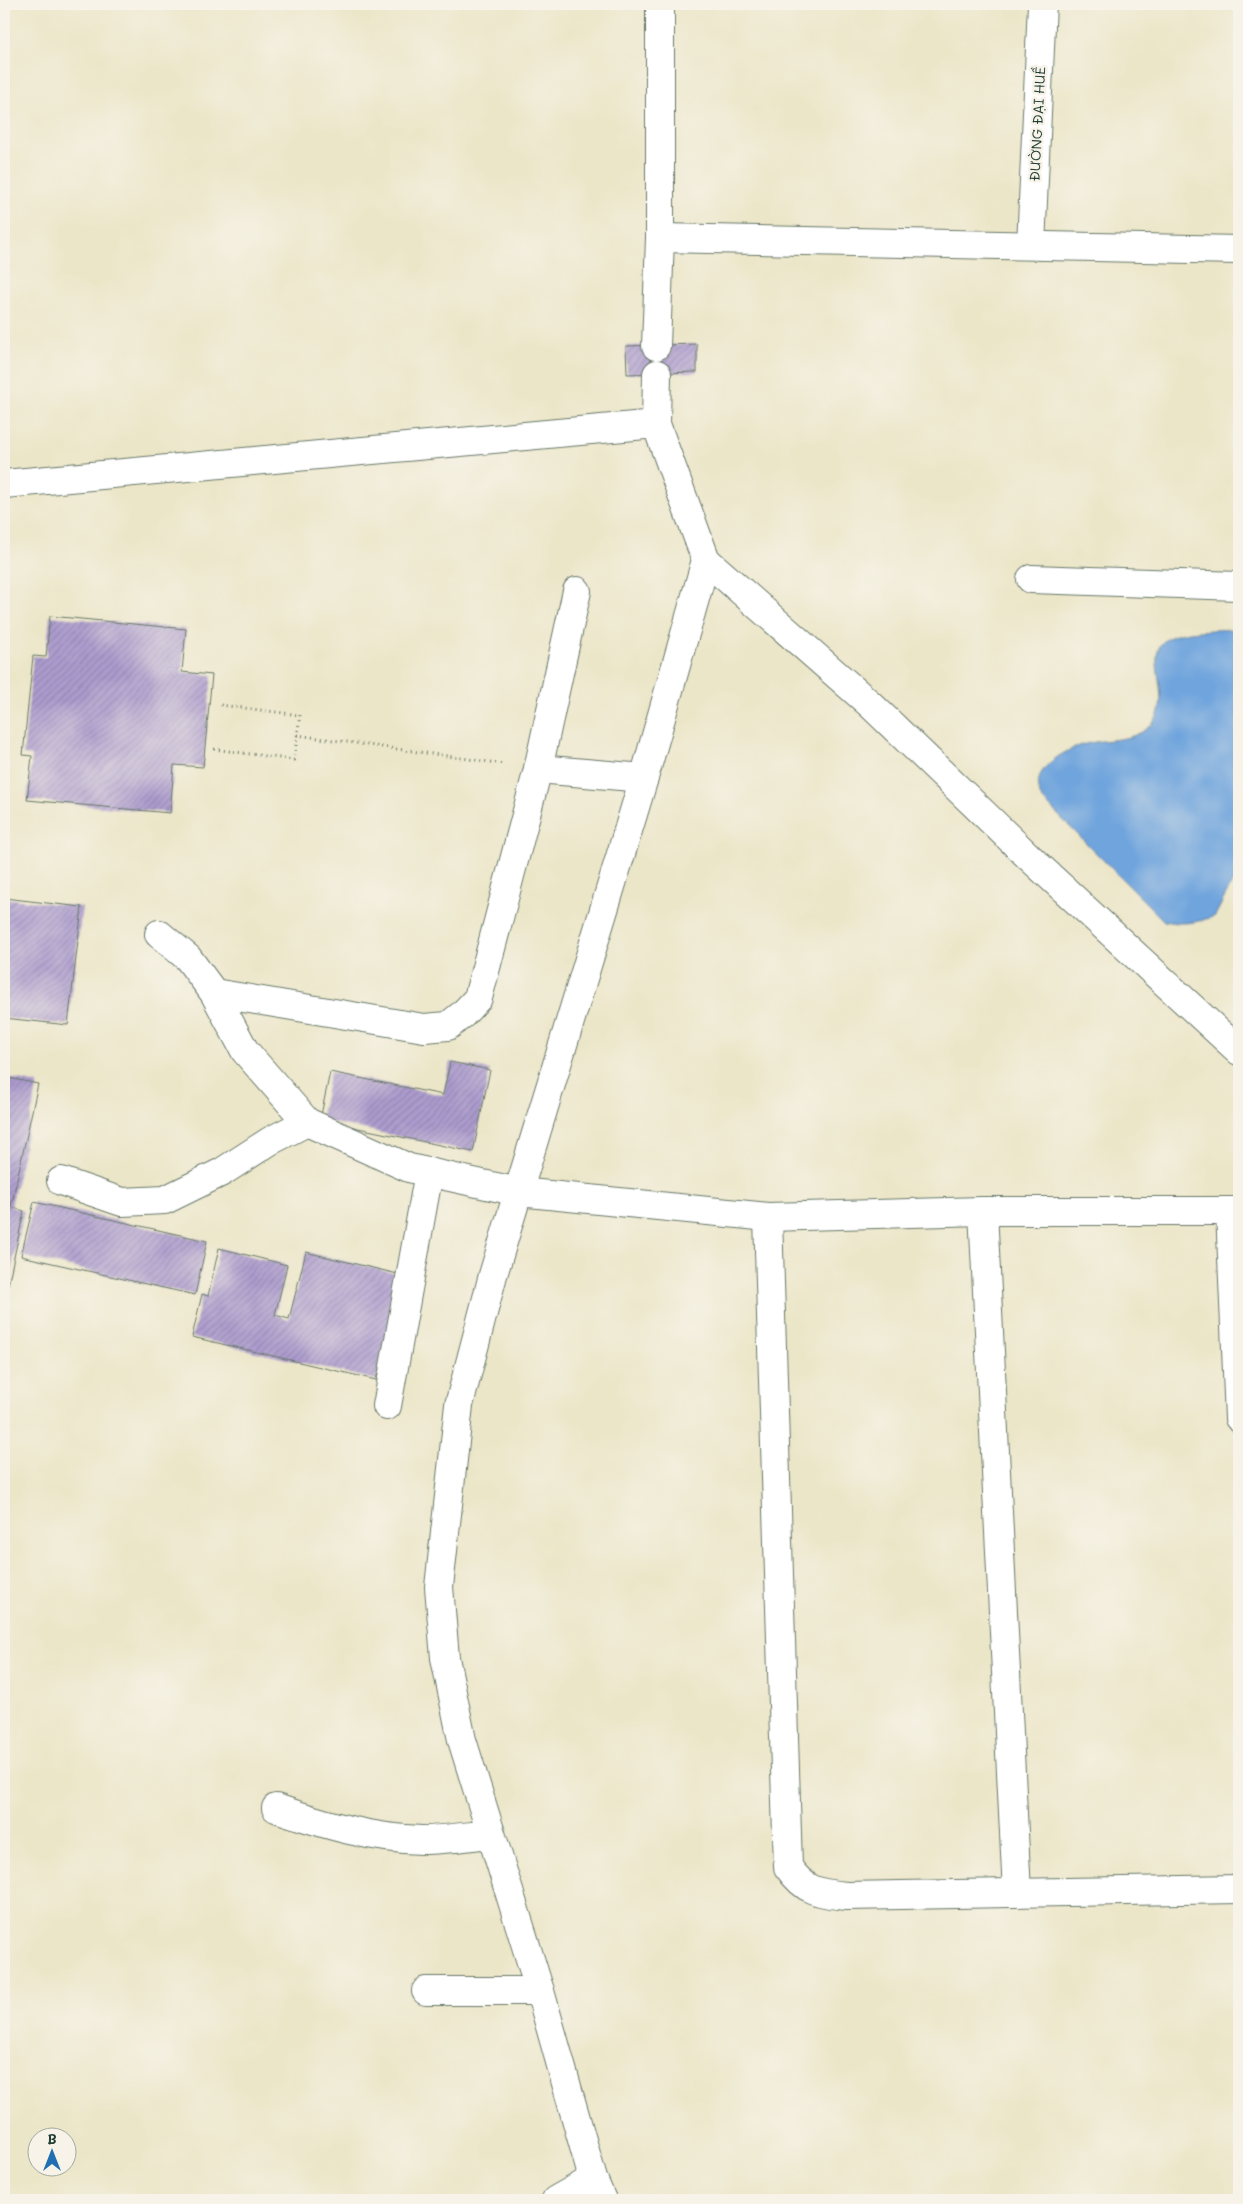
<svg xmlns="http://www.w3.org/2000/svg" width="1243" height="2204" font-family="Mali,sans-serif">
  <style>
    .water { fill: #70a4dd; stroke: #487088 }
    .building { fill: url(#building-hatch) }
    .lines { fill: none; stroke-linecap: round; stroke-linejoin: round }
    .minor-casing { stroke: #677868; stroke-width: 30 }
    .path { stroke: #677868; stroke-width: 3; stroke-dasharray: 1 4; stroke-linecap: butt }
    .minor { stroke: #fff; stroke-width: 28 }
    .labels { text-anchor: middle; dominant-baseline: central; stroke-width: 5; stroke-linejoin: round; paint-order: stroke }
    .street-label { font-size: 14px; fill: #1f3d34; stroke: #f7f3e8 }
  </style>
  <defs>
    <pattern id="building-hatch" width="6" height="6" patternUnits="userSpaceOnUse" patternTransform="scale(1.25)"><rect width="6" height="6" fill="#ad9ccf"/><path d="M-1 1l2-2M0 6l6-6M5 7l2-2" fill="none" stroke="#8c80a9"/></pattern>
  </defs>
  <rect width="100%" height="100%" fill="#f7f3e8"/>
  <filter id="ink" filterUnits="userSpaceOnUse"><feTurbulence type="fractalNoise" baseFrequency=".02" numOctaves="2"/><feDisplacementMap in="SourceGraphic" scale="10" xChannelSelector="R" yChannelSelector="G"/><feConvolveMatrix kernelMatrix="1 2 1 2 8 2 1 2 1" color-interpolation-filters="sRGB"/></filter>
  <filter id="wash" filterUnits="userSpaceOnUse"><feTurbulence type="fractalNoise" baseFrequency=".0096" numOctaves="4" result="noise"/><feDisplacementMap in="SourceGraphic" scale="20" xChannelSelector="R" yChannelSelector="G"/><feGaussianBlur stdDeviation="1.12" result="paint"/><feColorMatrix in="noise" values="0 0 0 0 0 0 0 0 0 0 0 0 0 0 0 0 0 1.4 0 .05"/><feComposite in="paint" operator="in"/></filter>
  <g filter="url(#wash)">
    <rect width="100%" height="100%" fill="#ece6c9"/>
    <path class="water" d="M1239 629V869L1215 916C1196 923 1183 925 1164 921L1041 798C1039 792 1037 783 1040 776 1046 760 1074 746 1090 743 1108 739 1125 741 1142 732 1182 709 1142 660 1164 641 1178 629 1221 630 1239 629Z"/>
    <g id="blocks">
      <g class="building">
        <polygon points="697,344 697,372 627,374 626,346"/>
        <polygon points="50,616 186,629 182,672 212,675 203,767 174,765 170,813 27,800 32,756 23,755 33,656 46,657"/>
        <polygon points="4,898 82,907 68,1025 4,1018"/>
        <polygon points="450,1062 490,1070 473,1152 320,1120 330,1072 443,1095"/>
        <polygon points="4,1077 38,1084 11,1207 24,1211 8,1285 4,1284"/>
        <polygon points="34,1202 207,1241 195,1295 21,1256"/>
        <polygon points="219,1248 287,1265 275,1315 289,1319 306,1252 402,1275 376,1380 192,1337 202,1294 208,1296"/>
      </g>
    </g>
  </g>
  <g filter="url(#ink)">
    <use href="#blocks" fill-opacity="0" stroke="#677868" stroke-width="1"/>
    <g class="lines">
      <g class="minor-casing">
        <g id="minor">
          <polyline points="660,238 1239,250"/>
          <polyline points="1031,245 1042,4"/>
          <polyline points="656,346 660,238 660,4"/>
          <polyline points="4,484 656,424"/>
          <polyline points="706,560 871,705 1029,857 1239,1051"/>
          <polyline points="1031,579 1239,586"/>
          <polyline points="538,769 644,778"/>
          <polyline points="159,934 188,958 214,993 245,1051 307,1122 409,1168 519,1192 768,1217 983,1211 1239,1211"/>
          <polyline points="214,993 424,1028 448,1026 463,1014 478,998 538,769 577,591"/>
          <polyline points="61,1181 122,1202 165,1200 222,1172 270,1141 307,1122"/>
          <polyline points="983,1211 1017,1893"/>
          <polyline points="1230,1211 1239,1418"/>
          <path d="M768 1217 788 1867C805 1891 817 1893 846 1896L1239 1889"/>
          <polyline points="387,1406 429,1172"/>
          <path d="M276 1808C323 1824 372 1839 422 1840 445 1840 469 1836 491 1834"/>
          <polyline points="426,1991 540,1991"/>
          <polyline points="556,2200 593,2179"/>
          <polyline points="602,2200 593,2179 540,1991 462,1740 445,1658 439,1587 459,1405 493,1275 644,778 706,560 656,424 657,374"/>
        </g>
      </g>
      <g class="path">
        <polyline points="297,735 504,764"/>
        <polyline points="214,749 294,760 300,715 220,705"/>
      </g>
      <use href="#minor" class="minor"/>
    </g>
  </g>
  <g class="labels">
    <g class="street-label">
      <text transform="translate(1037 124) rotate(-87)">ĐƯỜNG ĐẠI HUỀ</text>
    </g>
  </g>
  <rect width="1243" height="2204" fill="none" stroke="#f7f3e8" stroke-width="20"/>
  <g transform="translate(52 2152)"><circle r="24" fill="#f7f3e8" stroke="#a1aaa0"/>
  <path d="M0-4L9 19L0 12L-9 19Z" fill="#1f6fb2"/>
  <text y="-8" font-size="14" font-weight="bold" text-anchor="middle" fill="#1f3d34">B</text>
  </g>
</svg>
